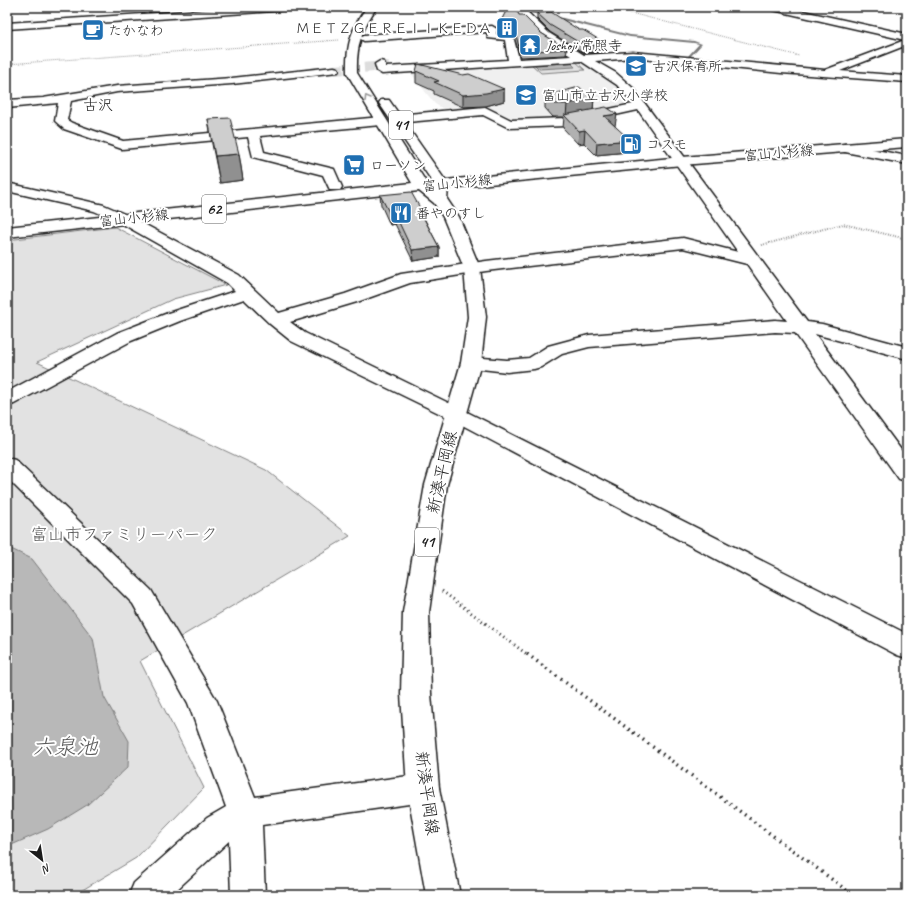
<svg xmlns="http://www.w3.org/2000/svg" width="914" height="902" font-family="Caveat,'Klee One',sans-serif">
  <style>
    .built { fill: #f0f0f0 }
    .green { fill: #e2e2e2; stroke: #7f7f7f }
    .water { fill: #b8b8b8; stroke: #7a7a7a }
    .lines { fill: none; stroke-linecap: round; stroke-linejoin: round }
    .stream { fill: #7a7a7a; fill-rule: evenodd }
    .minor-tunnel { stroke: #ddd; stroke-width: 10; stroke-dasharray: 10 5; stroke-linecap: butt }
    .minor-casing { stroke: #1c1c1c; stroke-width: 3 }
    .major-casing { stroke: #1c1c1c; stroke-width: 3 }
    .path-far3 { stroke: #1c1c1c; stroke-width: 1; stroke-dasharray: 0.5 1.5; stroke-linecap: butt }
    .path-far2 { stroke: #1c1c1c; stroke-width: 2; stroke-dasharray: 0.5 2; stroke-linecap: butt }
    .path-far1 { stroke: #1c1c1c; stroke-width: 3; stroke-dasharray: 1 3.5; stroke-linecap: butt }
    .path { stroke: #1c1c1c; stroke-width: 3.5; stroke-dasharray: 1.5 4.5; stroke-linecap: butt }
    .minor { fill: #fff; fill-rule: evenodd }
    .major { fill: #fff; fill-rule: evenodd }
    .wall { fill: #b1b1b1; stroke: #1c1c1c }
    .shaded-wall { fill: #909090; stroke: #1c1c1c }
    .building { fill: #cecece; stroke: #1c1c1c }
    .oneway { stroke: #999 }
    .labels { text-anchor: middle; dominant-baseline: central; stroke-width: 4; stroke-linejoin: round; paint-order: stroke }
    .far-poi-label { font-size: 14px; fill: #1c1c1c; stroke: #fff; text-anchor: start }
    .far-street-label { font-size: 14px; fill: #1c1c1c; stroke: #fff }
    .far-neighbourhood-label { font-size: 15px; fill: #1c1c1c; stroke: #fff }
    .shield { fill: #fff; stroke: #606060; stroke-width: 1 }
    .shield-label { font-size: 16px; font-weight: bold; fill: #1c1c1c }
    .street-label { font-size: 17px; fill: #1c1c1c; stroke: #fff }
    .park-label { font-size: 17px; fill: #575757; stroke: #fff }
    .near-water-label { font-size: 22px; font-style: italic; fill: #5a5a5a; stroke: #fff }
  </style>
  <rect width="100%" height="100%" fill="#fff"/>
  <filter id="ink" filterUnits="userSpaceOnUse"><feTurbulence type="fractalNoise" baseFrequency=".025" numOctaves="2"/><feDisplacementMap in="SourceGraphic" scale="8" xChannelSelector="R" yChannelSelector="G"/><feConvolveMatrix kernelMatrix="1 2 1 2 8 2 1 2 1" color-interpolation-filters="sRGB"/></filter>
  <g filter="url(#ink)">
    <polygon class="built" points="578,60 608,77 618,85 635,106 571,121 513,123 488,110 450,113 435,104 409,71"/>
    <g class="green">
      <polygon points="574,60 585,70 541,73 531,64"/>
      <polygon points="115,227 226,285 173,299 37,362 266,470 350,536 140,661 204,788 136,858 74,895 7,895 7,240"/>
    </g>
    <g class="water">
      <polygon points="569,61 575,67 539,69 534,64"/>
      <polygon points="7,547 32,559 93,638 104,697 129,741 128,767 87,805 48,829 7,847"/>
    </g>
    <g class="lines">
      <g class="stream">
        <polygon points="522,7 525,7 532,11 545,15 544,16 530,13"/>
        <polygon points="555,16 630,35 694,41 702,44 691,56 697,57 697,59 689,58 688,56 699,44 694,43 630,37 554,18"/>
      </g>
      <polyline class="minor-tunnel" points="334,70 389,66"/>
      <g class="minor-casing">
        <g id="minor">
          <polygon points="249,7 294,7 289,10 7,29 7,23"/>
          <polygon points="512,7 522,7 549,33 584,55 633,52 825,70 905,40 773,10 768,7 785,7 907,34 907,45 840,71 907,76 907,82 781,73 633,58 595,61 616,73 634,89 807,322 822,324 907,347 907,359 815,334 907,458 907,481 899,479 795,333 775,332 589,347 562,354 541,367 534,369 507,372 464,367 461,363 464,359 471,357 507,360 529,358 548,346 589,335 775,320 787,321 747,264 683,248 486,271 410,283 357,302 290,322 305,333 463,410 907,634 907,658 897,655 449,418 291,341 270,324 244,299 180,321 131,341 14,404 7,406 7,392 117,333 168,313 235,291 227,283 119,222 94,211 7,191 7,183 104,205 129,216 239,275 279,313 345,294 401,274 486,261 683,238 738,252 638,110 566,126 509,128 483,115 397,123 393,122 391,119 393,116 397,115 485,107 511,120 566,118 633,104 617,85 581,61 382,74 377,71 375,64 380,61 384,62 386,67 508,60 505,40 488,38 487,32 364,41 359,38 364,35 492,26 497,29 496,34 513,36 519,59 571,56 542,38"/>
          <polygon points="334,67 338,68 339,70 338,72 232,84 117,92 71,101 67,120 72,123 123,141 381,117 385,118 387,121 381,125 260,136 264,152 334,169 342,187 340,190 330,190 323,175 253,157 248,137 122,149 64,129 55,121 58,103 7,108 7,100 43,98 117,86 232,78"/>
          <polygon points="845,144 907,156 907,164 840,151 838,148 840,145"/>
          <polygon points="7,458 15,460 151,590 217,701 255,797 423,774 434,778 439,788 434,798 423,802 262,825 265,895 231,895 229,841 171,895 129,895 134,883 207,818 226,807 188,703 133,604 7,478"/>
        </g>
      </g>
      <g class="major-casing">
        <path id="major" d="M367 7H377C361 29 356 47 357 73L426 182 432 181 379 103 381 100H389L445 180 682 157 907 139V147L682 165 448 188 447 199 459 217 480 268 486 317 481 363 447 485 429 612 431 694 439 788 460 895H426L407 788 401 694 403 612 425 485 461 363 468 317 464 268 443 217 434 203 419 191 7 237V227L412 183 347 73C346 47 351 28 367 7Z"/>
      </g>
      <g class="path-far3">
        <polyline points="607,7 799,56"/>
        <polyline points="7,64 339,40"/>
      </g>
      <polyline class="path-far2" points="762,245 843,224 907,239"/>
      <polyline class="path-far1" points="442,591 528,655"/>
      <polyline class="path" points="527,654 853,895"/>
      <use href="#minor" class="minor"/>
      <use href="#major" class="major"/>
    </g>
    <g class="wall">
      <polygon points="537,13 579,30 604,45 604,52 584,53 550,32 537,19"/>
      <polygon points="501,21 541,33 567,49 566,55 520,57 514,36 505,34 501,26"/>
      <polygon points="416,71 504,89 504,101 486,106 463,107 434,94 434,91 416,83"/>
      <polygon points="545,96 594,98 593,109 615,126 628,152 596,155 584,143 578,144 563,128 564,117 553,117 545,108"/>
      <polygon points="208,119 239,154 243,180 220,183 212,144"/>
      <polygon points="380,195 424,215 424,218 439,247 439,257 413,261 395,224 390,225 381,205"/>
    </g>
    <g class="shaded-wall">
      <polygon points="603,42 603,45 604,45 604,52 584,53 585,46"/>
      <polygon points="504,89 504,101 486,106 463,107 463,95"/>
      <polygon points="594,98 593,111 566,117 567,104"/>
      <polygon points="617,114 615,126 604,116"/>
      <polygon points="585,130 584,143 578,144 579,131"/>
      <polygon points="630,140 628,152 596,155 597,143"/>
      <polygon points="239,154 243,180 220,183 215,156"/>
      <polygon points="390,214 395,214 395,224 390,225"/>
      <polygon points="439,247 439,257 413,261 412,250"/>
    </g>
    <g class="building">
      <polygon points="507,9 516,9 519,15 523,15 541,33 567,49 520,52 515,30 505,28 501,21"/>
      <polygon points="551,12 579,30 583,30 603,42 600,43 604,45 585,46 550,25 537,13"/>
      <polygon points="418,64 463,75 469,74 504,89 486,93 463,95 434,82 439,81 416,71"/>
      <polygon points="579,87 594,98 567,104 554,104 545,96"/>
      <polygon points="606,107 617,114 604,116 630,140 597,143 585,130 579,131 564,115"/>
      <polygon points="230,118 239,154 215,156 208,119"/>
      <polygon points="411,192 424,215 422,215 439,247 412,250 395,214 390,214 380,195"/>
    </g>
    <defs><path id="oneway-chevron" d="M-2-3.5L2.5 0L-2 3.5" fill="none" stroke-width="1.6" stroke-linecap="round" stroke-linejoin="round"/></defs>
    <use class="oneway" href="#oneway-chevron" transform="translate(367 98) rotate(-121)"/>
  </g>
  <defs>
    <g id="building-square" transform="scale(1.15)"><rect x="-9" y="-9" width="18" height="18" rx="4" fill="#1f6fb2" stroke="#fff"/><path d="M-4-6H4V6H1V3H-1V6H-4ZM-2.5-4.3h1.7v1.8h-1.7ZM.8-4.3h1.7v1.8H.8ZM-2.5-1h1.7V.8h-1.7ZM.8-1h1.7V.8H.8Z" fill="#fff"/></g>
    <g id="cafe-square" transform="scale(1.15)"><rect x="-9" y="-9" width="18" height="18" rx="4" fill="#1f6fb2" stroke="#fff"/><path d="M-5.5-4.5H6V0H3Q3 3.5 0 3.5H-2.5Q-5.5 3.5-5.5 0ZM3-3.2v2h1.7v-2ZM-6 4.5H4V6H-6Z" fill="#fff"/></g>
    <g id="temple-square" transform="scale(1.15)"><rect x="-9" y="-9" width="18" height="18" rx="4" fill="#1f6fb2" stroke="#fff"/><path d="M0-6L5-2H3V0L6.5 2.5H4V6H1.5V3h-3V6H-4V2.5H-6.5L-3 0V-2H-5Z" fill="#fff"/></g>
    <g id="school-square" transform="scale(1.15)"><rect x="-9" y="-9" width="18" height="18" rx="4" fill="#1f6fb2" stroke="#fff"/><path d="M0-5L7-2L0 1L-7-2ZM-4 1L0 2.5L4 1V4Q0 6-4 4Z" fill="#fff"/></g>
    <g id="fuel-square" transform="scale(1.15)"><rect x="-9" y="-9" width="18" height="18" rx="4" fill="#1f6fb2" stroke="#fff"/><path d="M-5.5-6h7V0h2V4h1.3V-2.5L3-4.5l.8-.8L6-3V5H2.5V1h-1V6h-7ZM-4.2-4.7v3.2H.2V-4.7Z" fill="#fff"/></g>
    <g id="supermarket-square" transform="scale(1.15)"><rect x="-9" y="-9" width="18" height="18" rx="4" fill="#1f6fb2" stroke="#fff"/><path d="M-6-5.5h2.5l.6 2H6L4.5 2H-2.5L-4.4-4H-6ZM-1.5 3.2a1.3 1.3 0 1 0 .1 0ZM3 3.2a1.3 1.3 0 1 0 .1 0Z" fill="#fff"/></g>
    <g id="restaurant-square" transform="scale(1.15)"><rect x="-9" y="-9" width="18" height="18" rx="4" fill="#1f6fb2" stroke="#fff"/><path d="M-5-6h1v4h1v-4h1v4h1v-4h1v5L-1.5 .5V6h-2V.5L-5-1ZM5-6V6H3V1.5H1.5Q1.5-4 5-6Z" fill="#fff"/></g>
  </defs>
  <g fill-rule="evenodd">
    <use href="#building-square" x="507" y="28"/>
    <use href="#cafe-square" x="93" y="30"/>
    <use href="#temple-square" x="530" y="45"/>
    <use href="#school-square" x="636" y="66"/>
    <use href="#school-square" x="526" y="95"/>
    <use href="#fuel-square" x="631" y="144"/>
    <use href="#supermarket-square" x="354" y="165"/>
    <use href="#restaurant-square" x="401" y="213"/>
  </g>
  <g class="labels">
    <g class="far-poi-label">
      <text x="492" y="28" text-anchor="end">ＭＥＴＺＧＥＲＥＩＩＫＥＤＡ</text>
      <text x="108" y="30">たかなわ</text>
      <text x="546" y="45">Joshoji 常照寺</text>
      <text x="652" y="66">古沢保育所</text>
      <text x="542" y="95">富山市立古沢小学校</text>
      <text x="646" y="144">コスモ</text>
      <text x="370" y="165">ローソン</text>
      <text x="416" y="213">番やのすし</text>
    </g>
    <g class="far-street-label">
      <text transform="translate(779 153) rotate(-5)">富山小杉線</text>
      <text transform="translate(457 183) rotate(-6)">富山小杉線</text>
      <text transform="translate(134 218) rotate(-6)">富山小杉線</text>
    </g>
    <g class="far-neighbourhood-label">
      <text x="98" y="105">古沢</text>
    </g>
    <g class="shield">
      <rect x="389" y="111" width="24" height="28" rx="3"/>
      <rect x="202" y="195" width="24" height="28" rx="3"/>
      <rect x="415" y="528" width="24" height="28" rx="3"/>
    </g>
    <g class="shield-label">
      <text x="401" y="125">41</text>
      <text x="214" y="209">62</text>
      <text x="427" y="542">41</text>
    </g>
    <g class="street-label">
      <text transform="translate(442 472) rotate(-77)">新湊平岡線</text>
      <text transform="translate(427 793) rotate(82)">新湊平岡線</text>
    </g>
    <g class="park-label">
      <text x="124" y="534">富山市ファミリーパーク</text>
    </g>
    <g class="near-water-label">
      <text x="65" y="747">六泉池</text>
    </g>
  </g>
  <rect width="914" height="902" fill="none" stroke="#fff" stroke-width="24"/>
  <rect x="12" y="12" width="890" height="878" fill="none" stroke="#1c1c1c" stroke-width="1.5" filter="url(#ink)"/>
  <g transform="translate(42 860) rotate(150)" stroke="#ffffff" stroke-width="3" paint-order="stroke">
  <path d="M0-3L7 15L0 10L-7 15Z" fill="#1c1c1c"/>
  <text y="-6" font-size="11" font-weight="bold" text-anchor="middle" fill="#1c1c1c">N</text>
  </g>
</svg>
